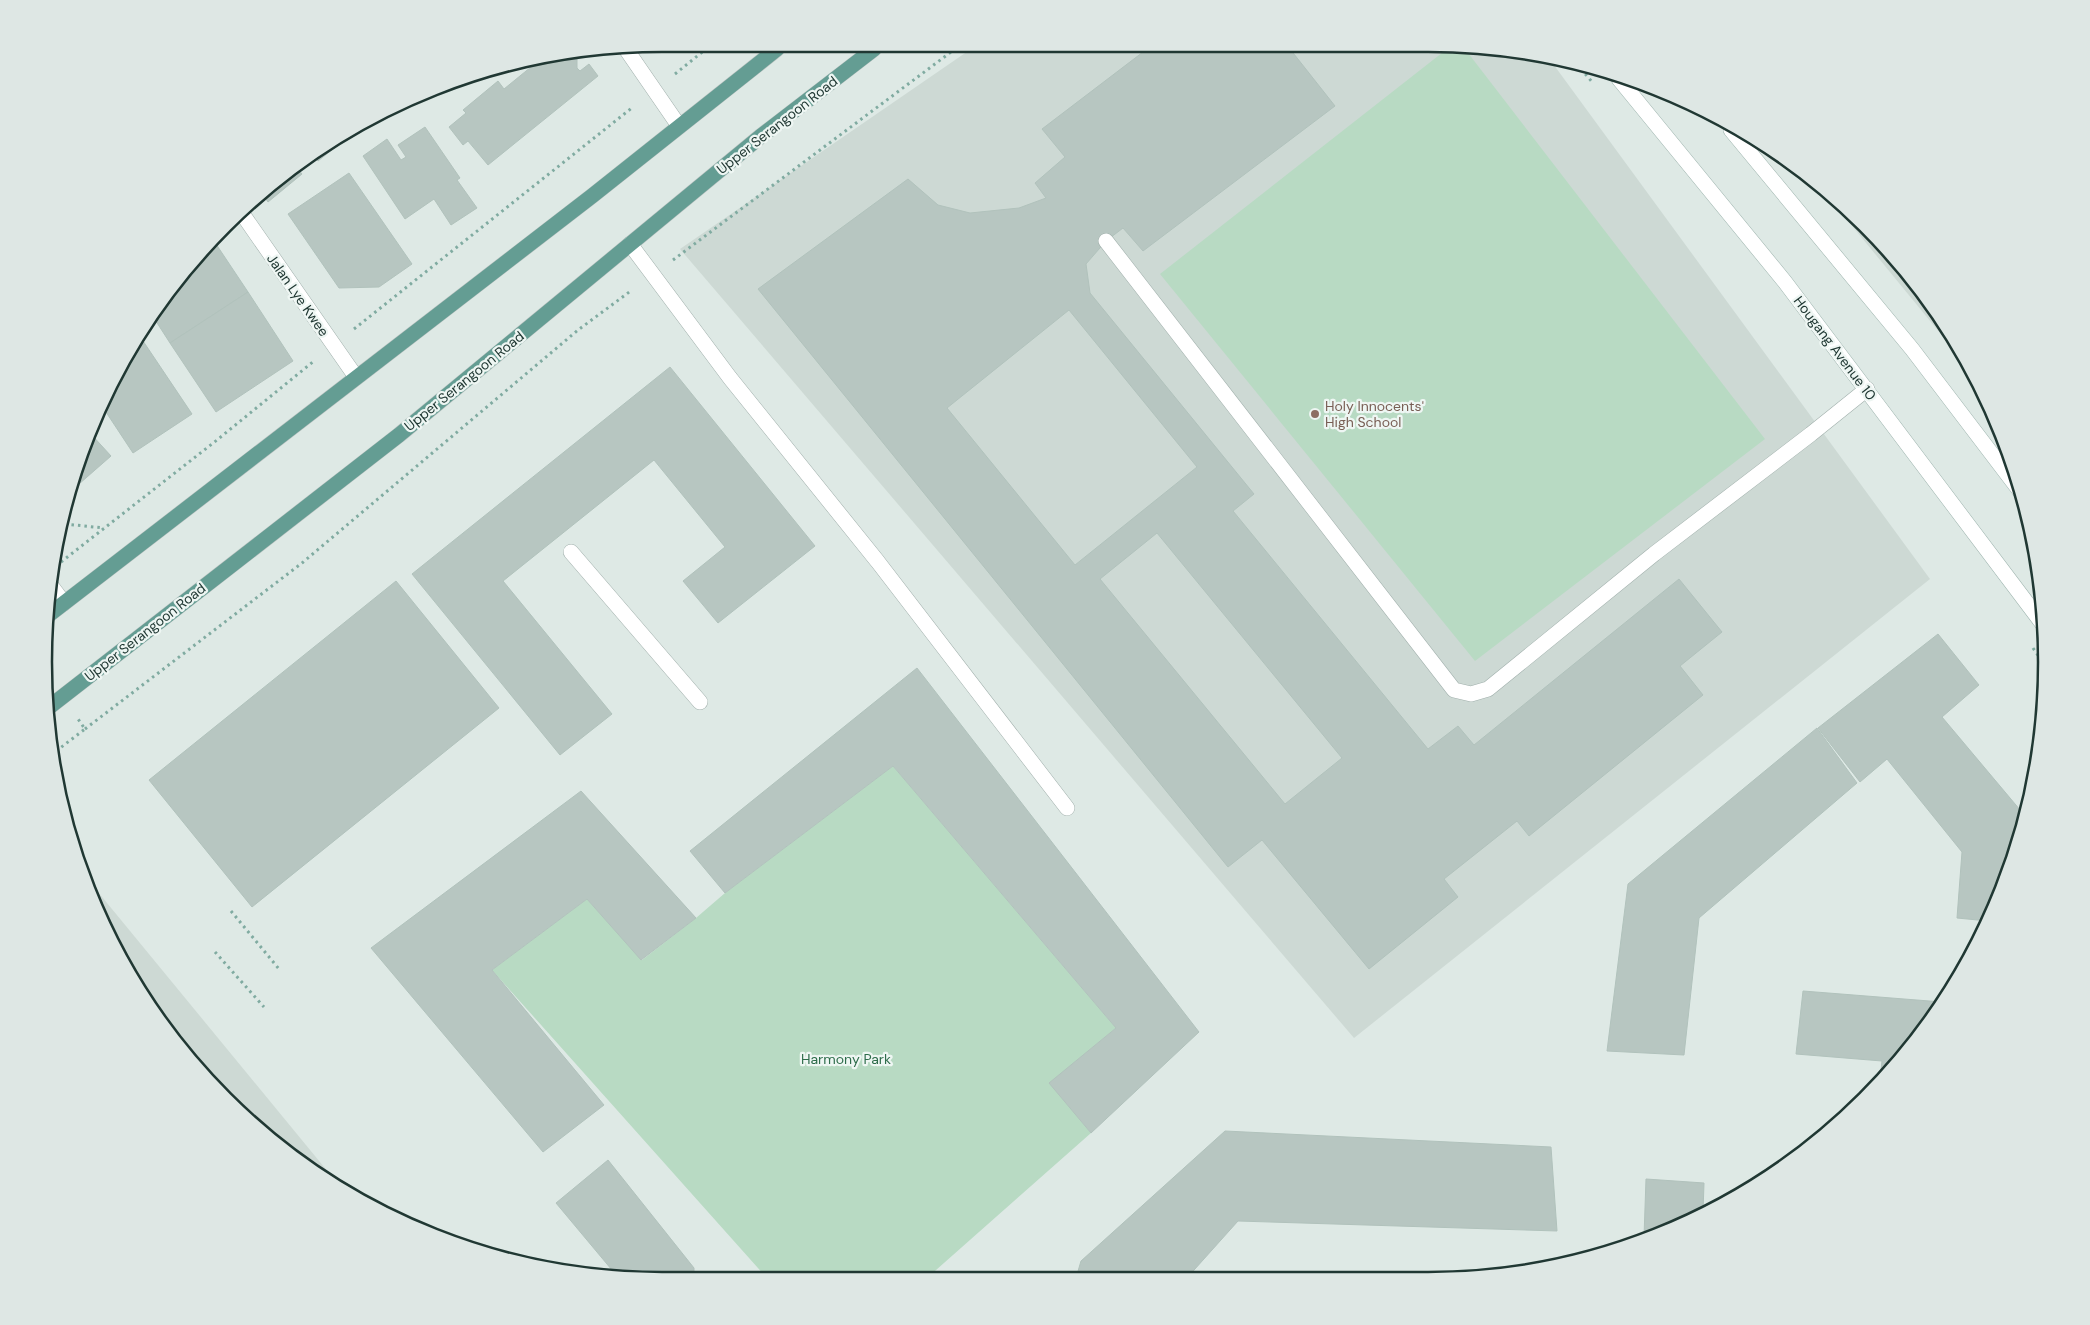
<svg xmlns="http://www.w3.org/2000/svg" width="2090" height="1325" font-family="'DM Sans',sans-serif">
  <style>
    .built { fill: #cdd9d4 }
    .green { fill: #b8dac3 }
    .building { fill: #b7c6c1; stroke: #b1c2bc; fill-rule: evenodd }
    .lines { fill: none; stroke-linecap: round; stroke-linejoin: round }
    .service-casing { stroke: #a1b0ac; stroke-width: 16 }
    .minor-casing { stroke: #a1b0ac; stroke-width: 16 }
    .secondary-casing { stroke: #9eb4ae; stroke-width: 16 }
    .primary-casing { stroke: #bcc3c2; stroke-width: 16 }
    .path { stroke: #80aba1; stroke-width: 3; stroke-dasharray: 2.5 4; stroke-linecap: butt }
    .service { stroke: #fff; stroke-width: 15 }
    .minor { stroke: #fff; stroke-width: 15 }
    .secondary { stroke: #fff; stroke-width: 15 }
    .primary { stroke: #649d93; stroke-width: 15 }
    .education-dot { fill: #8d6e63; stroke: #eef6f3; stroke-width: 2 }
    .labels { text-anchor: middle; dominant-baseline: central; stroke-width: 4.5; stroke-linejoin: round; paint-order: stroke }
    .street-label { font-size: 14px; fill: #203833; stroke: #eef6f3 }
    .education-label { font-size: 14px; fill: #785e54; stroke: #eef6f3; text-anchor: start }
    .park-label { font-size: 14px; fill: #2d6c4a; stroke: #eef6f3 }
    .rim { fill: none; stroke: #203833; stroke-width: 2.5 }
  </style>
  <rect width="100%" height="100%" fill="#dee9e5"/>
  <g class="built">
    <polygon points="971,49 1508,49 1551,61 1930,579 1354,1038 680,249"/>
    <polygon points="1821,188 1893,255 1963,353 1972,372"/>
    <polygon points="84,875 338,1184 286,1153 197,1071 148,1006 107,936"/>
  </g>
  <g class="green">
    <polygon points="1447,49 1465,49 1765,439 1475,661 1160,274"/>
    <polygon points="893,766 1116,1028 1050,1083 1091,1133 927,1278 766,1277 492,970 587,899 642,960 696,918 725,893"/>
  </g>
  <g class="building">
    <path d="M1147 49H1290L1335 106 1143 251 1123 228 1106 241 1086 264 1090 293 1254 494 1233 511 1428 749 1458 726 1474 745 1679 579 1722 632 1680 666 1703 695 1529 836 1517 821 1444 879 1458 897 1369 969 1262 840 1228 867 758 289 908 179 938 205 970 213 1019 208 1046 198 1035 183 1065 157 1042 129ZM1069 310 1197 467 1075 565 947 408ZM1157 533 1342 758 1285 804 1100 579Z"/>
    <polygon points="565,53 577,56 577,68 580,71 589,64 598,76 488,165 468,141 463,145 449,127 466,113 463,110 498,81 504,89 542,58"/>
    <polygon points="425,127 460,178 457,180 477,208 451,225 434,199 405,219 363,156 387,139 401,160 406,157 398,145"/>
    <polygon points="359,128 318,161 312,154 319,148"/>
    <polygon points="295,166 302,174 268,202 261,192"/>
    <polygon points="349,173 412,264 379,287 339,288 288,214"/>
    <polygon points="214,241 248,292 170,343 152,315 172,286"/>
    <polygon points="248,292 293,361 216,412 170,343"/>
    <polygon points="139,335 192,414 133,453 102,406 127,353"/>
    <polygon points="670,367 815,546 718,623 683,581 725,547 654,460 503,581 612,714 560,755 412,574"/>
    <polygon points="90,433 111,456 71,491 77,463"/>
    <polygon points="396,581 499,708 252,907 149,780"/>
    <polygon points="1938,634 1979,685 1942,717 2026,817 1988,921 1957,918 1962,852 1887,759 1860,782 1818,728"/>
    <polygon points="917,668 1199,1032 1091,1133 1049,1083 1116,1028 893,766 725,893 690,851"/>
    <polygon points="1817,728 1857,783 1699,918 1684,1055 1607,1051 1628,884"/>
    <polygon points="581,791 696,918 641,960 587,899 492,970 604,1105 543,1152 371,948"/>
    <polygon points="1803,991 1942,1002 1918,1039 1880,1080 1882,1061 1796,1054"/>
    <polygon points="1225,1131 1551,1147 1557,1231 1238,1221 1186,1279 1076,1278 1081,1261"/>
    <polygon points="608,1160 694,1268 694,1276 617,1276 556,1203"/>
    <polygon points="1646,1179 1704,1183 1703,1212 1644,1237"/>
  </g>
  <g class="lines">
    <g class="service-casing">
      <g id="service">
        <polyline points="1106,241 1454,690 1471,694 1488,689 1654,554 1811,434 1867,389"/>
        <polyline points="630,244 730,378 878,562 1067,808"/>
        <polyline points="571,552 700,702"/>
      </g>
    </g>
    <g class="minor-casing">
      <g id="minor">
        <polyline points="626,49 679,126"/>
        <polyline points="241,212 356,377"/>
        <polyline points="52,587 64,603"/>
      </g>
    </g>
    <g class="secondary-casing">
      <g id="secondary">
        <polyline points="1619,79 1785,282 2042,623"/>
        <polyline points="1731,130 1912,349 2020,491"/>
      </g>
    </g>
    <g class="primary-casing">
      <g id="primary">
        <polyline points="46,617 592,196 777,49"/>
        <polyline points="48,708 399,435 761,136 874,49"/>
      </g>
    </g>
    <g class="path">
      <polyline points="1581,69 1593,83"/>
      <polyline points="675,74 706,49"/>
      <polyline points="673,260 955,49"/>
      <polyline points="354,329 633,107"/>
      <polyline points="65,524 104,528"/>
      <polyline points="61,562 217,440 314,361"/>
      <polyline points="2033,648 2044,664"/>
      <polyline points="85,729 302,563 578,330 632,290"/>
      <polyline points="51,755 85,729 78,719"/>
      <polyline points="231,911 279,969"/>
      <polyline points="215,952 264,1007"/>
    </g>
    <use href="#service" class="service"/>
    <use href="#minor" class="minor"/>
    <use href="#secondary" class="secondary"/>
    <use href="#primary" class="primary"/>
  </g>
  <circle class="education-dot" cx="1315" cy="414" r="5"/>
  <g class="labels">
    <g class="street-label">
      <text transform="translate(777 125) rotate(-38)">Upper Serangoon Road</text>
      <text transform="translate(298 295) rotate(55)">Jalan Lye Kwee</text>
      <text transform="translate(1835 348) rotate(53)">Hougang Avenue 10</text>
      <text transform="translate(464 381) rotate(-39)">Upper Serangoon Road</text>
      <text transform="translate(145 632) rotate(-38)">Upper Serangoon Road</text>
    </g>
    <g class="education-label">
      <text x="1325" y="406">Holy Innocents'<tspan x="1325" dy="16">High School</tspan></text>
    </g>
    <g class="park-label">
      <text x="846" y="1059">Harmony Park</text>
    </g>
  </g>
  <path d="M0 0H2090V1325H0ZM662 52H1428A610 610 0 0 1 2038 662V662A610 610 0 0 1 1428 1272H662A610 610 0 0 1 52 662V662A610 610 0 0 1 662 52Z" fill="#dee7e4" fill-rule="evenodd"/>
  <path class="rim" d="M662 52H1428A610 610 0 0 1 2038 662V662A610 610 0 0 1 1428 1272H662A610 610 0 0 1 52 662V662A610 610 0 0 1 662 52Z"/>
</svg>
